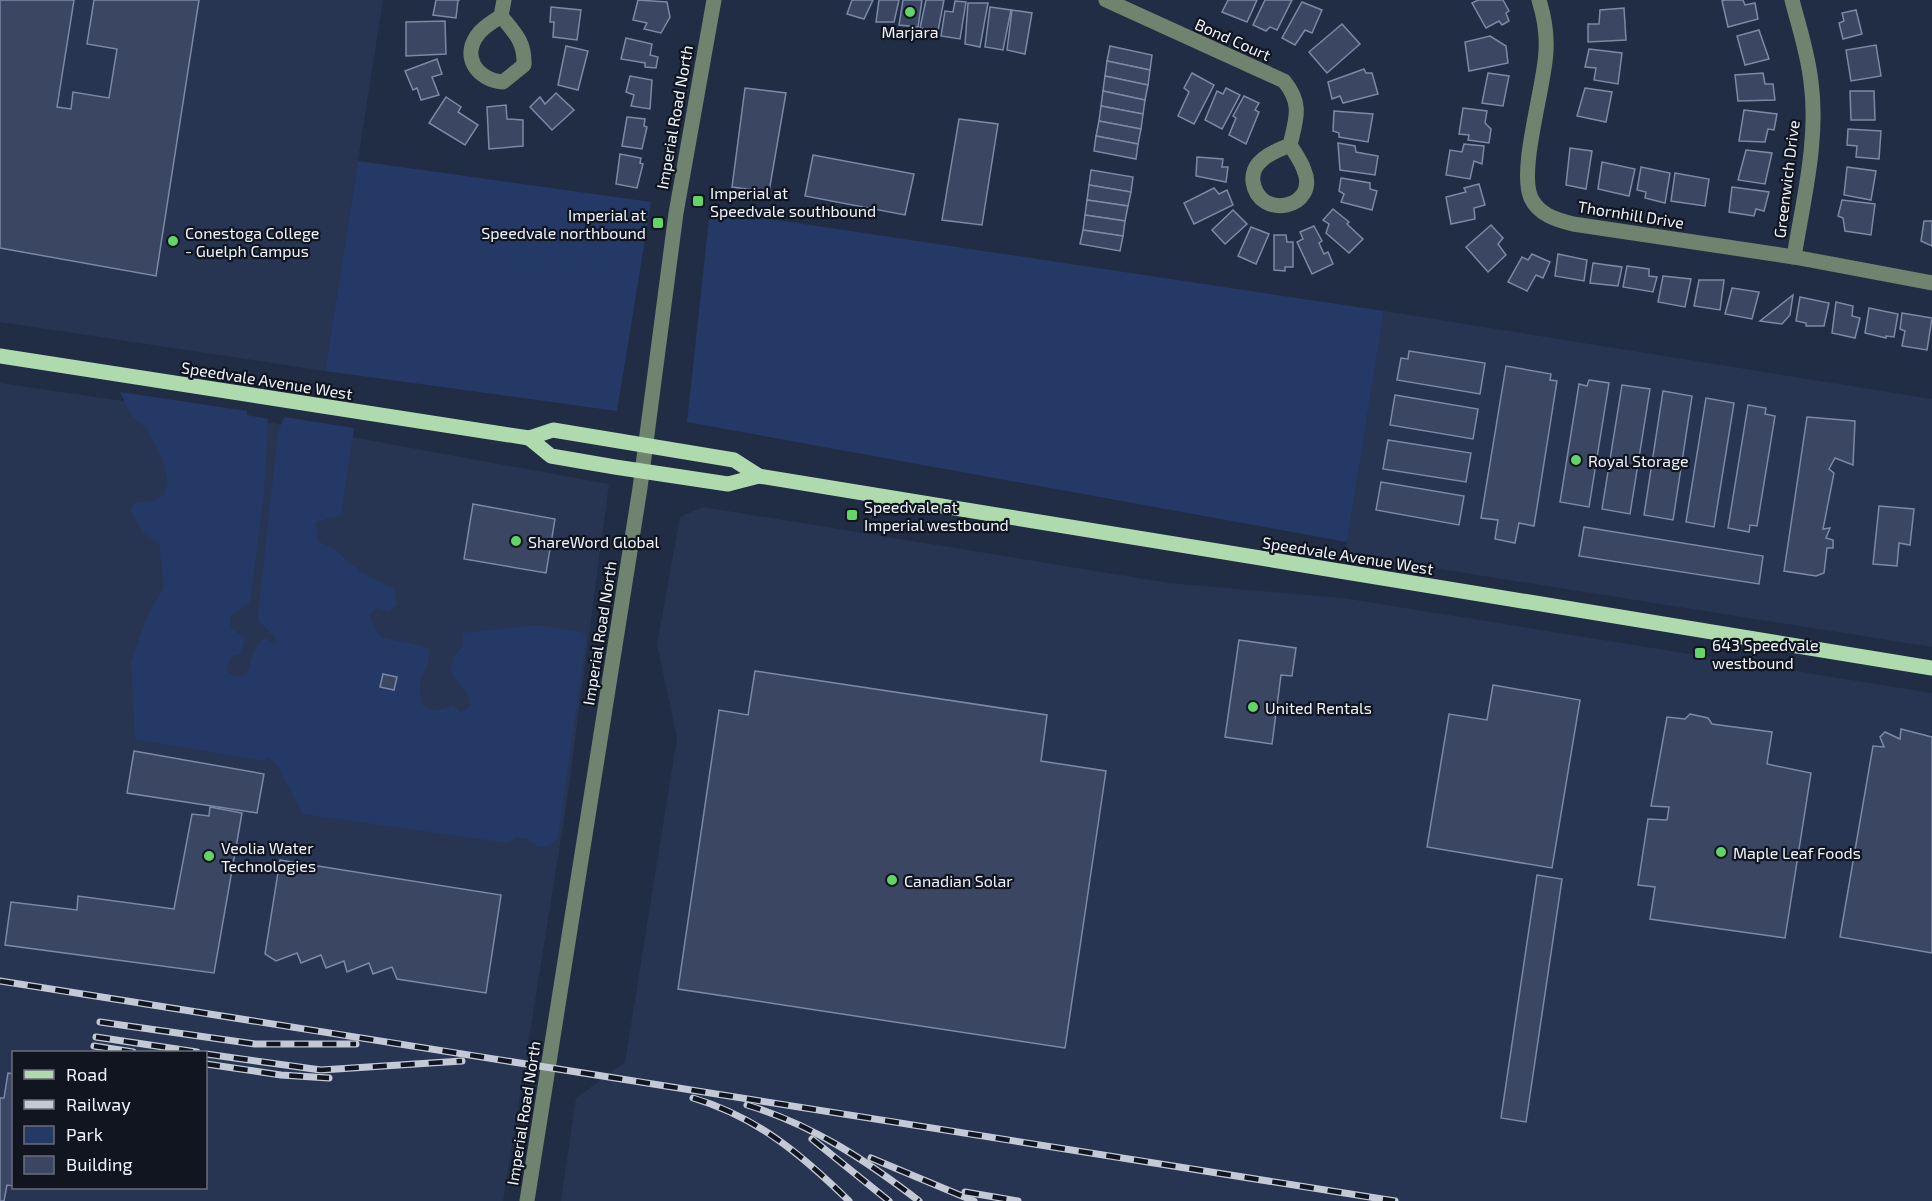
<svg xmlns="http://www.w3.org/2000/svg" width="1932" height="1201" font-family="'Exo 2',sans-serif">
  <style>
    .built { fill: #273553; fill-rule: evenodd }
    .green { fill: #253966 }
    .building { fill: #3b4762; stroke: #7b89a7; stroke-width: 1.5 }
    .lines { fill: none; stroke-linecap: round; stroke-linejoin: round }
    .minor { stroke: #6f836e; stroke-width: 15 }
    .major { stroke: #afdaae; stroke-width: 15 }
    .rail-casing { stroke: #c3cad6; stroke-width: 7 }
    .rail { stroke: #101520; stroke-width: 4.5; stroke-dasharray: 14; stroke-linecap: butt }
    .poi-dot { fill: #63d468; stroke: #101520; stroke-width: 2 }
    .labels { text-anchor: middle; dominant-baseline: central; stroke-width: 4.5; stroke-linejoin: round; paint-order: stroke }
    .poi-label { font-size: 16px; fill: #eff4fd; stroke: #101520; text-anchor: start }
    .street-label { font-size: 16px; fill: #eff4fd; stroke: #101520 }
  </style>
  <rect width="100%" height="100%" fill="#212d45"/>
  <g class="built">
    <polygon points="0,0 383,0 325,371 0,322"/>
    <polygon points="1384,311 1932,399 1932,647 1345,554"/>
    <path d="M0 383 286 425 609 484 566 807 503 1201H0ZM14 1052H206V1188H14Z"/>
    <polygon points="703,507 1169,583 1343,598 1932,693 1932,1201 561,1201 576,1098 625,1062 677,738 657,644 680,517"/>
  </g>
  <g class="green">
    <polygon points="358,161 651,202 617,411 325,371"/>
    <polygon points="710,210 1384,311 1347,542 687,422"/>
    <path d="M120 392 247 411V415L268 419 264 492 250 602 230 616 231 627 245 639 240 654 232 656 226 669C232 677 237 679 246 674 252 664 252 646 265 638L275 644V637L259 621 258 614 278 432 284 417 354 428 341 515 316 522 318 541 334 549 361 572 395 590 397 605 389 611 376 608 369 615 380 636C397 643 414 641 430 650 428 676 414 676 423 706L435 711 453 706 461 712 469 707V696L450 671 454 656 463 646 462 633 536 625 582 632 586 638 558 838 549 846 539 847 528 839 516 837 508 843 303 814 276 763 266 757 265 761 135 739 131 662 146 619 164 587 159 544 143 532 131 511 134 503 152 501 164 495 168 483 163 460 147 429 132 417Z"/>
  </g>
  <g class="building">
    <polygon points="0,0 74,0 57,107 71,109 73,92 109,98 117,49 87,44 94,0 199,0 156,276 0,248"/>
    <polygon points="436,0 460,0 458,0 456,18 433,15"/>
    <polygon points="638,0 667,2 670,17 661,33 644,29 647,23 633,20"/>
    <polygon points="852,0 873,0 864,19 847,14"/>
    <polygon points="879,0 899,0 894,22 876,22"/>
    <polygon points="903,0 922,0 918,27 899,25"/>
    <polygon points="926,0 944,0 938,31 920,28"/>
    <polygon points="1228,0 1257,0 1247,22 1222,12"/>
    <polygon points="1265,0 1292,0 1277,30 1270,27 1266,31 1253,25"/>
    <polygon points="1478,0 1503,0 1509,11 1506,13 1509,21 1502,25 1499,21 1486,28 1472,3"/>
    <polygon points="1725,0 1743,0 1745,5 1755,3 1758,19 1728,27 1722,1"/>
    <polygon points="955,1 966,2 960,39 941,36 945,11 953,12"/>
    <polygon points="1302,2 1322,10 1312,33 1305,30 1295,45 1282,38"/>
    <polygon points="968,3 988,3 980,47 965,44"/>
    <polygon points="551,7 581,10 577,40 553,37 554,22 550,22"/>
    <polygon points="990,7 1011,10 1003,50 985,47"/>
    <polygon points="1624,8 1626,40 1588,42 1588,24 1599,24 1600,10"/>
    <polygon points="1012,10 1032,13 1025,54 1007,50"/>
    <polygon points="1856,10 1862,34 1843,39 1839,23 1844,21 1842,13"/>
    <polygon points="445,21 446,54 406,56 406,22"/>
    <polygon points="1342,24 1360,44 1327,73 1309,52"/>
    <polygon points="1759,30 1769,59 1745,65 1737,36"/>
    <polygon points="1490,36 1506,46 1508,63 1469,71 1465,42"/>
    <polygon points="626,38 652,44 650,55 658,57 656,68 645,67 645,63 621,59"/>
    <polygon points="1876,45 1881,76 1851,81 1846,50"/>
    <polygon points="566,46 588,51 578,90 558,85"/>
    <polygon points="1110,46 1152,55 1150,70 1107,61"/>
    <polygon points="1589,49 1622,53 1618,84 1594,80 1596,68 1585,67"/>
    <polygon points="437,59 442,74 432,77 439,95 421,100 417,88 413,90 405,71"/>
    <polygon points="1107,61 1150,70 1148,85 1105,76"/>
    <polygon points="1364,69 1366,73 1372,73 1378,94 1343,103 1340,96 1332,99 1328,82"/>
    <polygon points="1192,73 1214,85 1194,124 1178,116 1189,92 1184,88"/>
    <polygon points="1488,73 1509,76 1503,106 1482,103"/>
    <polygon points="1763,73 1765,84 1773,84 1775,100 1738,101 1735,75"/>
    <polygon points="630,76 652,80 650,109 631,106 634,95 626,92"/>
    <polygon points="1105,76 1148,85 1145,100 1103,91"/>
    <polygon points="745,88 786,93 769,192 732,187"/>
    <polygon points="1226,88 1240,95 1222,129 1205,120 1217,91 1223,94"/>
    <polygon points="1585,88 1612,92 1606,122 1577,116"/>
    <polygon points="1103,91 1145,100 1143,114 1101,106"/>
    <polygon points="1850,91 1874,91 1875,120 1851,120"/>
    <polygon points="556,93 574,110 552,130 530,107 540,97 545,104"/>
    <polygon points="1244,96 1259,103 1255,110 1259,112 1246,144 1229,135 1236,118 1233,116"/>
    <polygon points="446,97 461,107 458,112 478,125 465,145 429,123"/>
    <polygon points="506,105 507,119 523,120 523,146 489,149 487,107"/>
    <polygon points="1101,106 1143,114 1141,129 1099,121"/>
    <polygon points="1463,108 1487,111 1485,123 1491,129 1489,143 1468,140 1469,135 1459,134"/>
    <polygon points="1744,110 1777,114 1774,130 1768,129 1765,142 1739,141"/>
    <polygon points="1334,111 1373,114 1368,142 1339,137 1339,133 1333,131"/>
    <polygon points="627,117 645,119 644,126 647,127 642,149 622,146"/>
    <polygon points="959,119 998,124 982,225 942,220"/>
    <polygon points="1099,121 1141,129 1138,144 1096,136"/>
    <polygon points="1848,129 1881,131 1879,159 1856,157 1857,146 1847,145"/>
    <polygon points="1096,136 1138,144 1136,159 1094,151"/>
    <polygon points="1338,143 1355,146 1356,152 1378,156 1375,175 1340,170"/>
    <polygon points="1464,144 1484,146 1482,164 1474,161 1470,179 1446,175 1450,150 1462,152"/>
    <polygon points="1570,148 1592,151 1586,189 1566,185"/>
    <polygon points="1746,150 1772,153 1765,184 1738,180"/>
    <polygon points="620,154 641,158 640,163 643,164 637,188 616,184"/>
    <polygon points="813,155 914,174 905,215 805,196"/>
    <polygon points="1197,157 1223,159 1222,167 1228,167 1226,182 1196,176"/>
    <polygon points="1602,162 1635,169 1629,196 1598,189"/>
    <polygon points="1641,167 1670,173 1665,203 1645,198 1646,192 1637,190"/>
    <polygon points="1847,167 1876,171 1871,200 1844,195"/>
    <polygon points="1091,170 1133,177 1131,192 1089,185"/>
    <polygon points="1675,173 1709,179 1705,206 1671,201"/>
    <polygon points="1341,178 1370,183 1370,189 1377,191 1372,210 1341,202 1344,194 1339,191"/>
    <polygon points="1479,184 1485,205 1474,208 1475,219 1451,224 1446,197 1466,192 1464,188"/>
    <polygon points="1089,185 1131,192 1128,206 1087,200"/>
    <polygon points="1732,187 1769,192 1764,211 1756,209 1754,216 1729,212"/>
    <polygon points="1214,188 1219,194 1227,190 1233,205 1194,224 1184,203"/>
    <polygon points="1087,200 1128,206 1125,221 1085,215"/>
    <polygon points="1842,200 1875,204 1871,235 1845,231 1843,218 1838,216"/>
    <polygon points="1333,209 1349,222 1347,224 1363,239 1349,253 1326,233 1329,224 1323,220"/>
    <polygon points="1233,210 1247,224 1225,244 1212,230"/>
    <polygon points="1085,215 1125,221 1123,236 1083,230"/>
    <polygon points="1924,221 1932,221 1932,246 1921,241"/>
    <polygon points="1491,225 1503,238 1498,244 1506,255 1488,272 1466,247"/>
    <polygon points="1314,226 1322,241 1319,243 1324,254 1328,252 1333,264 1312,274 1297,242 1303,239 1300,232"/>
    <polygon points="1251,227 1269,234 1256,264 1238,256"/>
    <polygon points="1083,230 1123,236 1120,251 1080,244"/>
    <polygon points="1274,235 1286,235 1287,242 1293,242 1293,267 1285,267 1285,271 1274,270"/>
    <polygon points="1532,254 1550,262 1543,278 1536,275 1527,291 1508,282 1522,257 1528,260"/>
    <polygon points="1558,254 1587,260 1584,281 1555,276"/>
    <polygon points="1593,263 1622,267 1618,286 1590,283"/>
    <polygon points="1627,266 1649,269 1649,276 1657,277 1653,292 1623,287"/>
    <polygon points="1663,276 1691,279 1685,307 1658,302"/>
    <polygon points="1699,280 1724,280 1720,310 1694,306"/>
    <polygon points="1732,288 1759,292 1752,319 1725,314"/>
    <polygon points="1793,295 1790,315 1782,324 1760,321"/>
    <polygon points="1800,297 1829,303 1824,326 1806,326 1806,323 1796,321"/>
    <polygon points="1836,302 1853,306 1852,316 1860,318 1855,338 1832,333"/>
    <polygon points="1869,308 1898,314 1894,337 1886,336 1886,338 1865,333"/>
    <polygon points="1902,313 1932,318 1927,350 1902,346 1905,331 1900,329"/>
    <polygon points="1409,351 1485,363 1480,394 1397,380 1401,358 1408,359"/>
    <polygon points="1506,366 1551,374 1550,380 1557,381 1534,526 1519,523 1515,543 1495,539 1498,520 1481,518"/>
    <polygon points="1589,380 1609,383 1589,507 1560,502 1579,384 1587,386"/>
    <polygon points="1622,385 1650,389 1630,514 1602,509"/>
    <polygon points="1663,391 1692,396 1673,520 1644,515"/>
    <polygon points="1395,395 1478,409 1473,439 1390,425"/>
    <polygon points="1706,398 1734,403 1714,527 1686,522"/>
    <polygon points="1748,405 1766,408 1765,414 1775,416 1757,526 1750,525 1749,532 1728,528"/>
    <polygon points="1807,417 1855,421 1853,465 1835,458 1829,469 1834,473 1823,529 1830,528 1826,538 1833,540 1833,548 1827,548 1824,573 1816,576 1784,571"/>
    <polygon points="1388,440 1471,453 1466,482 1383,469"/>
    <polygon points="1381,482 1464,496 1459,525 1376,510"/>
    <polygon points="473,504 555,519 546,573 464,559"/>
    <polygon points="1879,506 1914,509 1910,545 1899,543 1897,566 1873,564"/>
    <polygon points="1584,527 1763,556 1759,584 1579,556"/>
    <polygon points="1239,640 1296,648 1292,676 1281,675 1272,744 1225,737"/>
    <polygon points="755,671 1047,715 1041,761 1106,771 1065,1048 678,989 719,710 748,715"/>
    <polygon points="383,674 397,677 394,690 380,687"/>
    <polygon points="1493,685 1580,700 1552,868 1427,847 1449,714 1487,720"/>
    <polygon points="1690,714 1708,718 1712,724 1772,732 1767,764 1811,773 1785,938 1650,919 1655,887 1638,885 1648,819 1667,820 1669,807 1651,806 1667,717 1685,719"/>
    <polygon points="1901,729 1932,737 1932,953 1840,937 1873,746 1884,747 1880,737 1885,732 1900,739"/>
    <polygon points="134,751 264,774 257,813 127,793"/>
    <polygon points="210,807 242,813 214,973 5,945 11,902 77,910 78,896 174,909 192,814 209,816"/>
    <polygon points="280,860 501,895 486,993 397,979 392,967 373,974 369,963 347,972 344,961 326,968 321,955 301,963 297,953 276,961 265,954"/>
    <polygon points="1537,875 1562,879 1526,1122 1501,1118"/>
    <polygon points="8,1073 14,1074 14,1186 7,1185 4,1201 0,1201 0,1098 4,1098"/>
  </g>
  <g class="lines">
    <g class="minor">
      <path d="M1106 0 1284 81C1303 104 1296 119 1290 145 1295 153 1301 161 1304 170 1320 208 1259 221 1253 182 1252 174 1255 166 1261 161 1268 153 1281 149 1290 145"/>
      <path d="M1539 0C1544 16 1547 34 1546 51 1545 85 1518 170 1531 198 1539 215 1557 220 1573 224L1794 257 1932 283"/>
      <path d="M1792 0C1799 27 1808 54 1811 82 1819 139 1803 201 1794 257"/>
      <path d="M501 16C515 33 525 42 524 65L503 82C477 80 460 56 479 33 485 26 494 21 501 16L504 0"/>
      <polyline points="527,1201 640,488 676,213 714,0"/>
    </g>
    <g class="major">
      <polyline points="0,356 529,438 553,430 734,460 759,476 1932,668"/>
      <polyline points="529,438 551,456 615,467 728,484 759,476"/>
    </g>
    <g class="rail-casing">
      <g id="rail">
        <polyline points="0,981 1395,1201"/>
        <polyline points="100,1022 255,1044 356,1044"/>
        <polyline points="96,1037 197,1052"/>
        <polyline points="94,1046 133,1052"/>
        <polyline points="206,1054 321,1070 462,1061"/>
        <polyline points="206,1064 281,1075 329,1078"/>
        <path d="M693 1098C757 1117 802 1155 849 1201"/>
        <path d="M747 1105C811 1124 867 1161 919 1201"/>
        <polyline points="812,1139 889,1201"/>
        <polyline points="871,1158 974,1201"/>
        <polyline points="965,1192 1018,1201"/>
      </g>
    </g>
    <use href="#rail" class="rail"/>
  </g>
  <g class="poi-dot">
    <circle cx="910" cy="12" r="6"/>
    <rect x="692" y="195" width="12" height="12" rx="3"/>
    <rect x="652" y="217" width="12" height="12" rx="3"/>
    <circle cx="173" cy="241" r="6"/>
    <circle cx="1576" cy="460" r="6"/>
    <rect x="846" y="509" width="12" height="12" rx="3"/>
    <circle cx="516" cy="541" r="6"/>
    <rect x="1694" y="647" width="12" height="12" rx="3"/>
    <circle cx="1253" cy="707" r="6"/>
    <circle cx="1721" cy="852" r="6"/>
    <circle cx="209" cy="856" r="6"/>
    <circle cx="892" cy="880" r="6"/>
  </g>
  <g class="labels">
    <g class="poi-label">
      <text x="910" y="31" text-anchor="middle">Marjara</text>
      <text x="710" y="192">Imperial at<tspan x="710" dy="18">Speedvale southbound</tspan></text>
      <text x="646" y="214" text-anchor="end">Imperial at<tspan x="646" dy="18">Speedvale northbound</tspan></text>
      <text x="185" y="232">Conestoga College<tspan x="185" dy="18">- Guelph Campus</tspan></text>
      <text x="1588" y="460">Royal Storage</text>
      <text x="864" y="506">Speedvale at<tspan x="864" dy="18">Imperial westbound</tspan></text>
      <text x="528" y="541">ShareWord Global</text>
      <text x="1712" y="644">643 Speedvale<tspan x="1712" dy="18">westbound</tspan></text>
      <text x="1265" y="707">United Rentals</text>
      <text x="221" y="847">Veolia Water<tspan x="221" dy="18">Technologies</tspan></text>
      <text x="1733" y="852">Maple Leaf Foods</text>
      <text x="904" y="880">Canadian Solar</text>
    </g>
    <g class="street-label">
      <text transform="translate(1233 39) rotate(24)">Bond Court</text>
      <text transform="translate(674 117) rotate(-80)">Imperial Road North</text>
      <text transform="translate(1786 179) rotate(-83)">Greenwich Drive</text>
      <text transform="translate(1631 214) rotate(9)">Thornhill Drive</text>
      <text transform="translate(267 380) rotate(9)">Speedvale Avenue West</text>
      <text transform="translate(1348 555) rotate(9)">Speedvale Avenue West</text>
      <text transform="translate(599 633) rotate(-81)">Imperial Road North</text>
      <text transform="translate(523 1113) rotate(-81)">Imperial Road North</text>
    </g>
  </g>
  <rect x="12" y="1051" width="195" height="138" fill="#101520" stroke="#696e78" stroke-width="1.5"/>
  <rect x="24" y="1070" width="30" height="9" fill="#afdaae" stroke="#696e78" stroke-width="1.5"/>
  <text x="66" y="1081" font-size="18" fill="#eff4fd">Road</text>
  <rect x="24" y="1100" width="30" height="9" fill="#c3cad6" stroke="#696e78" stroke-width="1.5"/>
  <text x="66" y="1111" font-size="18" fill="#eff4fd">Railway</text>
  <rect x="24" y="1126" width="30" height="18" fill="#253966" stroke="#696e78" stroke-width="1.5"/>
  <text x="66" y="1141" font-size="18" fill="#eff4fd">Park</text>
  <rect x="24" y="1156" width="30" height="18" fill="#3b4762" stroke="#696e78" stroke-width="1.5"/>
  <text x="66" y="1171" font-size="18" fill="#eff4fd">Building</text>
</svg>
